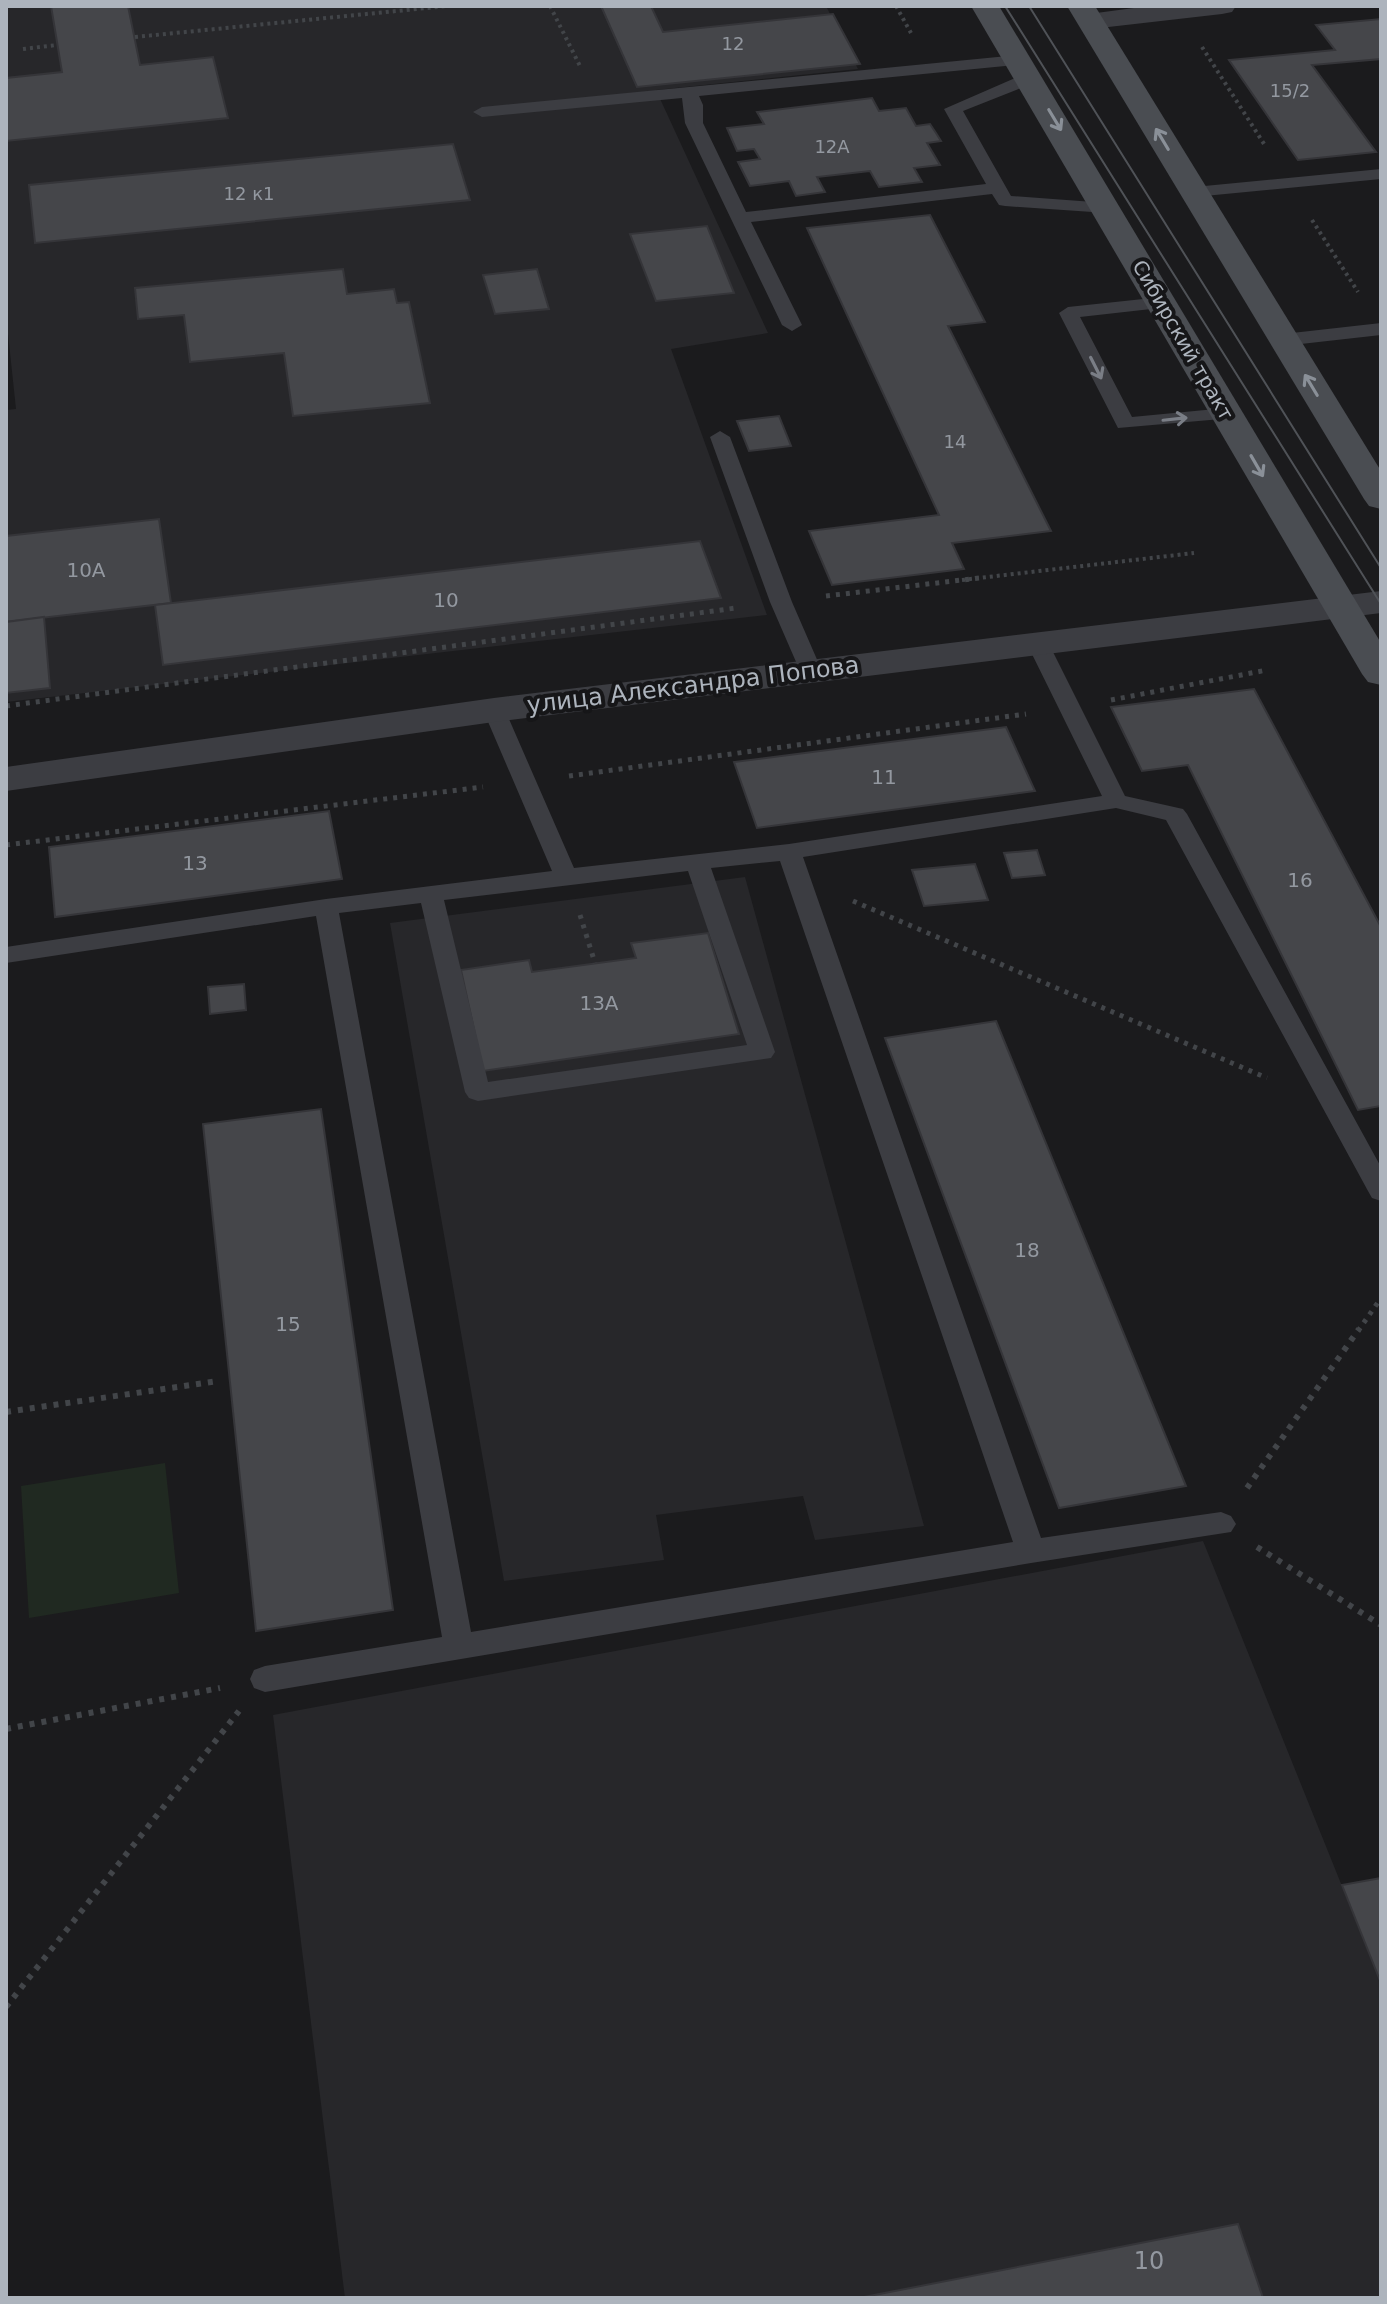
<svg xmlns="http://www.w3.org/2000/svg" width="1387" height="2304" font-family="'DejaVu Sans',sans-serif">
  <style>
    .built { fill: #27272a }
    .green { fill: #202921 }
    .building { fill: #45464a; stroke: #353539; stroke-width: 2 }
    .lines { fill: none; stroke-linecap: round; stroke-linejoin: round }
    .path-far2 { stroke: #424549; stroke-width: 4; stroke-dasharray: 3 4; stroke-linecap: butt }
    .path-far1 { stroke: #424549; stroke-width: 5; stroke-dasharray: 4 6; stroke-linecap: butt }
    .path { stroke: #424549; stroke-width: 6; stroke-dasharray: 5 7; stroke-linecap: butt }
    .lane { fill: #3c3d42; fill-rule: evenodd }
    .street { fill: #3c3d42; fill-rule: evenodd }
    .secondary { fill: #4a4d52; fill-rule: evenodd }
    .tram { stroke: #4f5257; stroke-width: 2 }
    .oneway { stroke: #8a9098 }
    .oneway2 { stroke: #7a7e86 }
    .labels { text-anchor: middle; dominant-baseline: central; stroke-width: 8; stroke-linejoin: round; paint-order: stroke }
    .far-number-label { font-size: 18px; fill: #9398a0 }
    .far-street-label { font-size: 20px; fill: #adb4bd; stroke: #161618 }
    .number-label { font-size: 20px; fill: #9398a0 }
    .street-label { font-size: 24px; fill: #adb4bd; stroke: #161618 }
    .near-number-label { font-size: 24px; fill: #9398a0 }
  </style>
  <rect width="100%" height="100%" fill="#1b1b1d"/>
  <g class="built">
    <polygon points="6,6 826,6 858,69 656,90 768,333 671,349 767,615 6,702 6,410 16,409 6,315"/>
    <polygon points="745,877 924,1526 815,1540 803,1496 656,1515 664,1560 504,1581 390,923"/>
    <polygon points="1203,1541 1381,1983 1381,2298 345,2298 273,1715"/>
  </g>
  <polygon class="green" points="165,1463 179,1593 29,1618 21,1486"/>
  <g class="building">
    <polygon points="51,6 128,6 140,65 213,57 228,118 6,141 6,78 62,72"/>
    <polygon points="601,6 651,6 663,32 833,14 860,64 637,87"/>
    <polygon points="1381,19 1381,59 1312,65 1376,152 1298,160 1229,60 1335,50 1316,25"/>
    <polygon points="872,98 879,111 906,108 916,126 930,124 936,133 941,141 927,143 940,165 914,168 922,182 879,187 870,171 817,177 825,192 796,196 789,181 750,186 738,162 760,159 754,149 737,151 727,128 764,124 757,112"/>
    <polygon points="453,144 470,200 35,243 29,185"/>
    <polygon points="930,215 985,322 948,326 1051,531 952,543 964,569 832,585 809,531 939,515 807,228"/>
    <polygon points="707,226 734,293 656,301 630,234"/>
    <polygon points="343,269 347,294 394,289 397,303 409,302 430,403 293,416 284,353 190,362 184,315 138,319 135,288"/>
    <polygon points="537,269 549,309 495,314 483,275"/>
    <polygon points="779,416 791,446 749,451 737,421"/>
    <polygon points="159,519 171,603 6,622 6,536"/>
    <polygon points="700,541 721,598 163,665 155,605"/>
    <polygon points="44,617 50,688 6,693 6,622"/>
    <polygon points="1254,689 1381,927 1381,1106 1358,1110 1188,765 1142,771 1111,707"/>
    <polygon points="1006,727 1035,791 757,828 734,762"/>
    <polygon points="329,811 342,879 55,917 49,847"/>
    <polygon points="1037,850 1045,875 1012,878 1004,853"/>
    <polygon points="975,864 988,900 924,906 912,870"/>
    <polygon points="708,933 739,1034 483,1071 461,970 529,960 532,972 636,958 631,943"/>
    <polygon points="244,984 246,1010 210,1014 208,987"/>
    <polygon points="996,1021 1186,1486 1059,1508 885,1038"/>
    <polygon points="321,1109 393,1610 256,1631 203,1124"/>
    <polygon points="1381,1878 1381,1983 1342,1885"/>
    <polygon points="1238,2224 1263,2298 859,2298"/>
  </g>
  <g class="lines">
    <g class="path-far2">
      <polyline points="550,6 580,66"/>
      <polyline points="896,6 911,33"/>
      <polyline points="135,37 447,6"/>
      <polyline points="1202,47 1266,147"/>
      <polyline points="23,49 57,45"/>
      <polyline points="1312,220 1358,292"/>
      <polyline points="962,580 1194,553"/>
    </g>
    <g class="path-far1">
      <polyline points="826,596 979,578"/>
      <polyline points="1111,700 1267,670"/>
      <polyline points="6,706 736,608"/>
      <polyline points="569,776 1026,714"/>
      <polyline points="6,845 483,787"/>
      <polyline points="853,901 1267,1078"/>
      <polyline points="580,915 595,963"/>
      <polyline points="1358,1331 1381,1298"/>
    </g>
    <g class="path">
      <polyline points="6,1412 218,1381"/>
      <polyline points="1247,1488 1359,1329"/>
      <polyline points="1257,1547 1381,1625"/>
      <polyline points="6,1729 220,1688"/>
      <polyline points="6,2007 239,1711"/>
    </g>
    <g class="lane">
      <polygon points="1019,55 1027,60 1025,64 699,96 703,105 703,123 746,212 986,184 944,109 1024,74 1036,74 1039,78 1036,82 963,111 1011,196 1107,203 1116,208 1107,213 1005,206 999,205 992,194 751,222 802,325 792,331 782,325 685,123 682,98 482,117 473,112 482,107"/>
      <polygon points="1381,169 1381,179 1194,197 1185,192 1194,187"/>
      <polygon points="1162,297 1169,299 1171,303 1169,307 1080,317 1132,417 1226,408 1233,410 1236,414 1233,418 1118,428 1059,313 1068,307"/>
      <polygon points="1381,323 1381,335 1283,346 1273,340 1283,334"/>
      <polygon points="720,431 730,437 792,602 822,671 819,676 811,678 800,671 770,602 710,437"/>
      <path d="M1038 637 1049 644 1125 796 1183 809 1187 814 1381 1167V1201L1372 1198 1368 1191 1166 820 1116 808 803 857 1041 1538 1221 1512 1231 1516 1236 1524 1231 1532 1031 1563 265 1692 254 1688 250 1679 254 1670 265 1666 442 1637 316 916 6 963V947L326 899 552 871 483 710 486 705H502L505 710 574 868 789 844 1102 796 1027 644ZM780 861 1013 1542 471 1632 339 913 421 903 465 1092 469 1098 478 1101 771 1058 775 1052 711 868ZM688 871 747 1045 488 1082 444 900Z"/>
    </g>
    <g class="street">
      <polygon points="1149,6 1236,6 1232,12 1222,14 1091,29 1081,27 1077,21 1081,15"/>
      <polygon points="1381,591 1381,613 494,722 6,791 6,767 494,698"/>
    </g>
    <g class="secondary">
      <polygon points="971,6 999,6 1381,643 1381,685 1368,682 1362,674"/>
      <polygon points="1067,6 1095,6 1381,471 1381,509 1369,506 1364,499"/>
    </g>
    <g class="tram">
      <polyline points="1005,6 1381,604"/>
      <polyline points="1029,6 1381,568"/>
    </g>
  </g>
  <defs><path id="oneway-shaft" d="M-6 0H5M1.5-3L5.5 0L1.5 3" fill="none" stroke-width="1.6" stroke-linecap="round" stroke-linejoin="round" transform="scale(2)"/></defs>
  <g class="oneway">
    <use href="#oneway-shaft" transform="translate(1055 120) rotate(59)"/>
    <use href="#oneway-shaft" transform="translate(1162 139) rotate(-121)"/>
    <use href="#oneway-shaft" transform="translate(1311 385) rotate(-121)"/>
    <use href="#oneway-shaft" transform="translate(1257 466) rotate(60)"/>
  </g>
  <g class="oneway2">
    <use href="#oneway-shaft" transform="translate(1096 368) rotate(63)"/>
    <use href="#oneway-shaft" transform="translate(1175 419) rotate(-6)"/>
  </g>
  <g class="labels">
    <g class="far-number-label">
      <text x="733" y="43">12</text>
      <text x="1290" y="90">15/2</text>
      <text x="832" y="146">12А</text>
      <text x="249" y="193">12 к1</text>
      <text x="955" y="441">14</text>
    </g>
    <g class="far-street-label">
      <text transform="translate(1183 340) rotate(60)">Сибирский тракт</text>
    </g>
    <g class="number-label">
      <text x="86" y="570">10А</text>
      <text x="446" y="600">10</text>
      <text x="884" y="777">11</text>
      <text x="195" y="863">13</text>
      <text x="1300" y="880">16</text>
      <text x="599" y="1003">13А</text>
      <text x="1027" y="1250">18</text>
      <text x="288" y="1324">15</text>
    </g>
    <g class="street-label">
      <text transform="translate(693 685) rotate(-7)">улица Александра Попова</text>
    </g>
    <g class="near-number-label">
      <text x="1149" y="2261">10</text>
    </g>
  </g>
  <rect width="1387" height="2304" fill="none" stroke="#adb4bd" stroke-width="16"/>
</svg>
